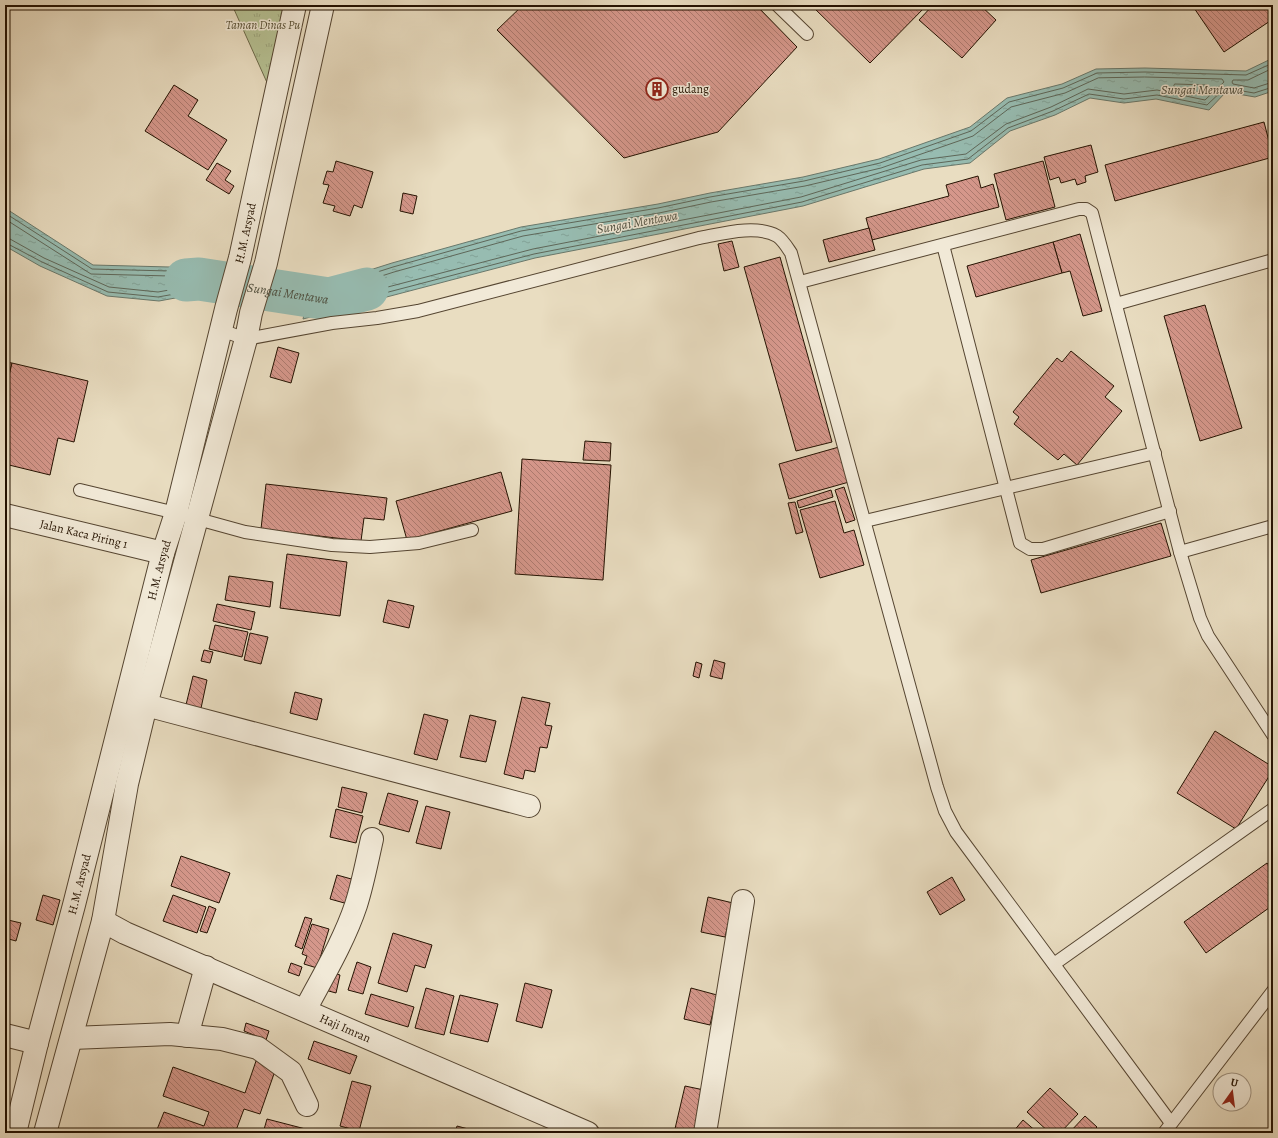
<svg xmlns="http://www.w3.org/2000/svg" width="1278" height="1138" font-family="Alegreya,serif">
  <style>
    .grass { fill: url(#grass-tufts); stroke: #6d6a4a }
    .water { fill: url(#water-ripples); stroke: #69786b }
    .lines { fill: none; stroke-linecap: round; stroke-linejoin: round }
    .shore { stroke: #5e6759; stroke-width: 1 }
    .river { stroke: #97bcb1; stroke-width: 43 }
    .building { fill: url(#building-back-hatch); stroke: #241201 }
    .service-casing { stroke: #554531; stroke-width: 14 }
    .minor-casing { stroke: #554531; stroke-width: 24 }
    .tertiary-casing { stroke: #554531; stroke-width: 24 }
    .service { stroke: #f1e9d7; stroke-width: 12 }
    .minor { stroke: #f1e9d7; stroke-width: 22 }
    .tertiary { stroke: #f1e9d7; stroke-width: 22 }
    .labels { text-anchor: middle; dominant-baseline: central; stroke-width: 3; stroke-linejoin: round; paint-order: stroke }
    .park-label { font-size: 12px; font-style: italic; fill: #574f34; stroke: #f1e9d7 }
    .poi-label { font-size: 12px; fill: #241201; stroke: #f1e9d7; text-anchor: start }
    .street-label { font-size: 12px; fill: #241201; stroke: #f1e9d7 }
    .water-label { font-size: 13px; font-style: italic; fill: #4c4e3f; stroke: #f1e9d7 }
  </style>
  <defs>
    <pattern id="grass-tufts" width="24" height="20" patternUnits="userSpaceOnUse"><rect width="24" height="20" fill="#b6c193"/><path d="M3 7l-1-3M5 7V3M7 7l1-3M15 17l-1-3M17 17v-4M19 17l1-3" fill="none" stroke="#9ca57d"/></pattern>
    <pattern id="water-ripples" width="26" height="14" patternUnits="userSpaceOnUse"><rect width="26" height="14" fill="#97bcb1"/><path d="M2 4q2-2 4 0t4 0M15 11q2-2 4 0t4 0" fill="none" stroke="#82a196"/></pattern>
    <pattern id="building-back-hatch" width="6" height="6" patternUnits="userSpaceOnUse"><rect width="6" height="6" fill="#d5978b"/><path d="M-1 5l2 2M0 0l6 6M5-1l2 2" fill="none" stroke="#ad7a6f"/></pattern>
  </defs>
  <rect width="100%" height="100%" fill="#e9ddc1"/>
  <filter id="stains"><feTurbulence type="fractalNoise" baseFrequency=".005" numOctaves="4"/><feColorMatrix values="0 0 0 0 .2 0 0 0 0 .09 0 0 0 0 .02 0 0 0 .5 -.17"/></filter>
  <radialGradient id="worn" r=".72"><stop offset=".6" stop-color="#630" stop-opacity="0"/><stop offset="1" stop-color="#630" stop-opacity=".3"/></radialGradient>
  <polygon class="grass" points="233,5 289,5 269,87 233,7"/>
  <g class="water">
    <polygon points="1273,58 1273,91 1255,97 1226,92 1209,110 1156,99 1124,103 1090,98 1055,115 1010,131 970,163 924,169 803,206 535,258 303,319 310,289 392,263 521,227 658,204 710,193 803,177 879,159 970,127 1007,98 1062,84 1096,69 1145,68 1246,71"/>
    <polygon points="5,208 93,265 170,267 230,263 219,299 197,294 159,301 107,296 40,266 5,246"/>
  </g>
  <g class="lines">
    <g class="shore">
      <polyline points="1273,63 1246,75 1145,72 1097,73 1063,88 1009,102 971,131 880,163 804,181 710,197 658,208 521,231 393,267 315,292 309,311 312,312 534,254 802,202 922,165 968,159 1008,128 1053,111 1089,94 1124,99 1157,95 1207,105 1225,88 1254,93 1273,87"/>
      <polyline points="1273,68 1248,80 1233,80 1232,82 1233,84 1254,88 1273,82"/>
      <polygon points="1145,77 1222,79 1224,82 1205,100 1157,90 1124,94 1088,89 1051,107 1006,124 966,154 921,160 801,197 533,249 319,305 316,304 319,296 394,272 523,236 659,213 711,202 805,186 881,168 973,136 1011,107 1065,93 1098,78"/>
      <polygon points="1175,84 1207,85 1209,87 1203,93 1175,88 1174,86"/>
      <polyline points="5,213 92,269 170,271 222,268 224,270 215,294 197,290 158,297 108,292 42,262 8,244 5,243"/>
      <polyline points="5,219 91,274 170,276 215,273 217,276 213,287 212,288 197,285 158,292 109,287 44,258 10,239 5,238"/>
    </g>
    <path class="river" id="s1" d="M186 280 199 279 329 299 367 289"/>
  </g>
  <g class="building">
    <polygon points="523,5 756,5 797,47 718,132 624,158 497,30"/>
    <polygon points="811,5 927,5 870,63"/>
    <polygon points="933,5 980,5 996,20 962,58 919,20"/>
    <polygon points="1192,5 1266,5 1273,15 1273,19 1224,52"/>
    <polygon points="174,85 198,100 188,116 227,140 208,170 145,131"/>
    <polygon points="1264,122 1273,157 1115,201 1105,165"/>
    <polygon points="1091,145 1098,172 1085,176 1086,182 1077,185 1075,179 1061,183 1059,177 1050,180 1044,157"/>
    <polygon points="336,161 373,172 362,208 354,205 350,216 333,211 335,206 323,203 329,185 323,184 327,171 333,172"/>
    <polygon points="1043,161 1055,207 1006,220 994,174"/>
    <polygon points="217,163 231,171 225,180 234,186 229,194 206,180"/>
    <polygon points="978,176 981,188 993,184 999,207 872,240 866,218 949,196 946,185"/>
    <polygon points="403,193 417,196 413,214 400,211"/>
    <polygon points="869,228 875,250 829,262 823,240"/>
    <polygon points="1080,234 1102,311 1083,316 1070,271 1062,273 1053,242"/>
    <polygon points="732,241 739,267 724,271 718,244"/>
    <polygon points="1053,242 1062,273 976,297 967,266"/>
    <polygon points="780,257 832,442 796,451 744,267"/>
    <polygon points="1205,305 1242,428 1200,441 1164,316"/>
    <polygon points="278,347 299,353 291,383 270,377"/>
    <polygon points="1071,351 1114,386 1105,397 1122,411 1077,465 1064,454 1058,460 1014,424 1019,417 1013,412 1057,358 1062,362"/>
    <polygon points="5,362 12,363 5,393"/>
    <polygon points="12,363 88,381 74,442 58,438 50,475 5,464 5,393"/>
    <polygon points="585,441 611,443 610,461 583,460"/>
    <polygon points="839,447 849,482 789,499 779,464"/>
    <polygon points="522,459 611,465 603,580 515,574"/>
    <polygon points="501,472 512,511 407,540 396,501"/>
    <polygon points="266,484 387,498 384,520 364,518 361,541 261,529"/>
    <polygon points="844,487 855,520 846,523 835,490"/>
    <polygon points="831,490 833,497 799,508 797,501"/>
    <polygon points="835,501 844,533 854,530 864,565 820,578 800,510"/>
    <polygon points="795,502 803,532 796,534 788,503"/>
    <polygon points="1161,523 1171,556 1041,593 1031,560"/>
    <polygon points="287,554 347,562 340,616 280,608"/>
    <polygon points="229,576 273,582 270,607 225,600"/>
    <polygon points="388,600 414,606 409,628 383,622"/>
    <polygon points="217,604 255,612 251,630 213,621"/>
    <polygon points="215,625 248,632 242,657 209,649"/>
    <polygon points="250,633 268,637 261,664 244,660"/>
    <polygon points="204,650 213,652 210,663 201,661"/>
    <polygon points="714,660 725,663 722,679 710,676"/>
    <polygon points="696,662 702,664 699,678 693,676"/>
    <polygon points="193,676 207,680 200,713 185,709"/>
    <polygon points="295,692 322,699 317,720 290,713"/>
    <polygon points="522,697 550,703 545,725 552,726 547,748 540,747 535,772 525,770 523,779 504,774"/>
    <polygon points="424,714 448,720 437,760 414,754"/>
    <polygon points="470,715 496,721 486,762 460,757"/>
    <polygon points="1215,731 1273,767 1273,770 1236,829 1177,793"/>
    <polygon points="342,787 367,793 362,813 338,807"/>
    <polygon points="388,793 418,801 409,832 379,824"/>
    <polygon points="426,806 450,812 441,849 416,843"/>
    <polygon points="336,809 363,816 356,843 330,837"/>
    <polygon points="181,856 230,873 219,903 171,886"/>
    <polygon points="1267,863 1273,871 1273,905 1206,953 1184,922"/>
    <polygon points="337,875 355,880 348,904 330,899"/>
    <polygon points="952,877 965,900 940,915 927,892"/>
    <polygon points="43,895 60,900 53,925 36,920"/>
    <polygon points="173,895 206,907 197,933 163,921"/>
    <polygon points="708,897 733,903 725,937 701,932"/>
    <polygon points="209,906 216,909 207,933 200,931"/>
    <polygon points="305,917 312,919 302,949 295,946"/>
    <polygon points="8,920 21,923 16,941 5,938 5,931"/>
    <polygon points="312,924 329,929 317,968 304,964 307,956 302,954"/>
    <polygon points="393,933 432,945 425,968 415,965 407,992 378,983"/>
    <polygon points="357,962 371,967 363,994 348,990"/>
    <polygon points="291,963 302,967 299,976 288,972"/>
    <polygon points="329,972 340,975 336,993 325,990"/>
    <polygon points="525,983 552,990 542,1028 516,1021"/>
    <polygon points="426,988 454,996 444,1035 415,1028"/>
    <polygon points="691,988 717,995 710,1025 684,1019"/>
    <polygon points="371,994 414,1007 408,1027 365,1014"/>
    <polygon points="460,995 498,1004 488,1042 450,1033"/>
    <polygon points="246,1023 269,1031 266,1040 244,1031"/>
    <polygon points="314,1041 357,1056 350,1074 308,1059"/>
    <polygon points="256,1061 276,1068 260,1114 244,1109 235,1133 160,1133 156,1132 164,1112 204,1126 209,1112 163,1096 173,1067 245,1093"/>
    <polygon points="352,1081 371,1086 359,1131 340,1126"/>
    <polygon points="685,1086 704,1090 694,1133 674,1133"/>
    <polygon points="1050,1088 1078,1114 1060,1133 1050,1133 1027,1112"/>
    <polygon points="1085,1116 1097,1127 1091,1133 1069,1133"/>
    <polygon points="267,1119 321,1133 263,1133"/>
    <polygon points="1023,1120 1038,1133 1012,1133"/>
    <polygon points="457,1126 472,1130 471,1133 455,1133"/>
  </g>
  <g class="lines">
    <g class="service-casing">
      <g id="service">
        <polyline points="777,5 807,34"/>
        <polyline points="943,245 1020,543 1030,549 1043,549 1170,511"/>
        <polyline points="800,282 1079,209 1086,209 1092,213 1180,552 1200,618 1208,636 1273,735"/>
        <polyline points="1116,304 1273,260"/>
        <path d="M221 330 246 339 332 323 377 318 418 311 699 238C721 234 756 224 777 236 783 240 787 247 791 253L937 787 945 811 956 832 1171 1123"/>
        <polyline points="80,490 176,513 245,532 332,545 370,547 419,543 472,530"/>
        <polyline points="865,521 1155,453"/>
        <polyline points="1180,552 1273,526"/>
        <polyline points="1054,964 1273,809"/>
        <polyline points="1164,1133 1273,991"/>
      </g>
    </g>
    <g class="minor-casing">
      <g id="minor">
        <path id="s2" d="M5 515 163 553"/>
        <polyline points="146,705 529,806"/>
        <path d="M305 1010C323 976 344 941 356 905 363 883 367 861 372 839"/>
        <polyline points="5,1035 37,1043"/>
        <polyline points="187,1036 206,967"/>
        <polyline points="72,1038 170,1034 222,1039 258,1048 291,1072 307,1105"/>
        <polyline points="705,1133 743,901"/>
      </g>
    </g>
    <g class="tertiary-casing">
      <g id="tertiary">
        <path id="s3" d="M103 921 125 933 588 1133"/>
        <path id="s4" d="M15 1133 37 1043 74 905 163 553 176 513 226 309 240 258 295 5"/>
        <polyline points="45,1133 103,921 127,784 146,705 246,339 251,313 266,263 323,5"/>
      </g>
    </g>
    <use href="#service" class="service"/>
    <use href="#minor" class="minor"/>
    <use href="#tertiary" class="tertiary"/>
  </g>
  <defs>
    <g id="building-ring" transform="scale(1.15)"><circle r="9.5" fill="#f1e9d7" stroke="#8f2418" stroke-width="1.5"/><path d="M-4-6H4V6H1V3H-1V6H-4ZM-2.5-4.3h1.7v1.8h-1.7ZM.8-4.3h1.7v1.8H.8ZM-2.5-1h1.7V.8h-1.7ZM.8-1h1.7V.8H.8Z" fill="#8f2418"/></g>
  </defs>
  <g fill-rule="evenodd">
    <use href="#building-ring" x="657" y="89"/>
  </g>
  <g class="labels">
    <g class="park-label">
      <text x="263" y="25">Taman Dinas Pu</text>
    </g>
    <g class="poi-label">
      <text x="672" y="89">gudang</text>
    </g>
    <g class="street-label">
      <text stroke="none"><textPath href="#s4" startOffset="929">H.M. Arsyad</textPath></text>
      <text stroke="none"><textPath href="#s2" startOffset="81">Jalan Kaca Piring 1</textPath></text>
      <text stroke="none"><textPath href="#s4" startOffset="581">H.M. Arsyad</textPath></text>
      <text stroke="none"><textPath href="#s4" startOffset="257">H.M. Arsyad</textPath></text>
      <text stroke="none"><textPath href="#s3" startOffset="265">Haji Imran</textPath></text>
    </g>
    <g class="water-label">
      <text x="1202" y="89">Sungai Mentawa</text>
      <text transform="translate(637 222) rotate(-10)">Sungai Mentawa</text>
      <text stroke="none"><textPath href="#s1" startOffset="103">Sungai Mentawa</textPath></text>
    </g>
  </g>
  <rect width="1278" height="1138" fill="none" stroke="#e9ddc1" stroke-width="20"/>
  <rect x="6" y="6" width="1266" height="1126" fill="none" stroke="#241201" stroke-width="2"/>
  <rect x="10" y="10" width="1258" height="1118" fill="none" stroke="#241201"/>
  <g transform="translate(1232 1092) rotate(14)"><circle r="19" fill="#f1e9d7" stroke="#9f9381"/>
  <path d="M0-3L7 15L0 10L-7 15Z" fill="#8f2418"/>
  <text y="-6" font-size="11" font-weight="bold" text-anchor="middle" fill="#241201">U</text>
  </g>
  <rect width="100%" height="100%" filter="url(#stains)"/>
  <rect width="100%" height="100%" fill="url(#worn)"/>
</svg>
